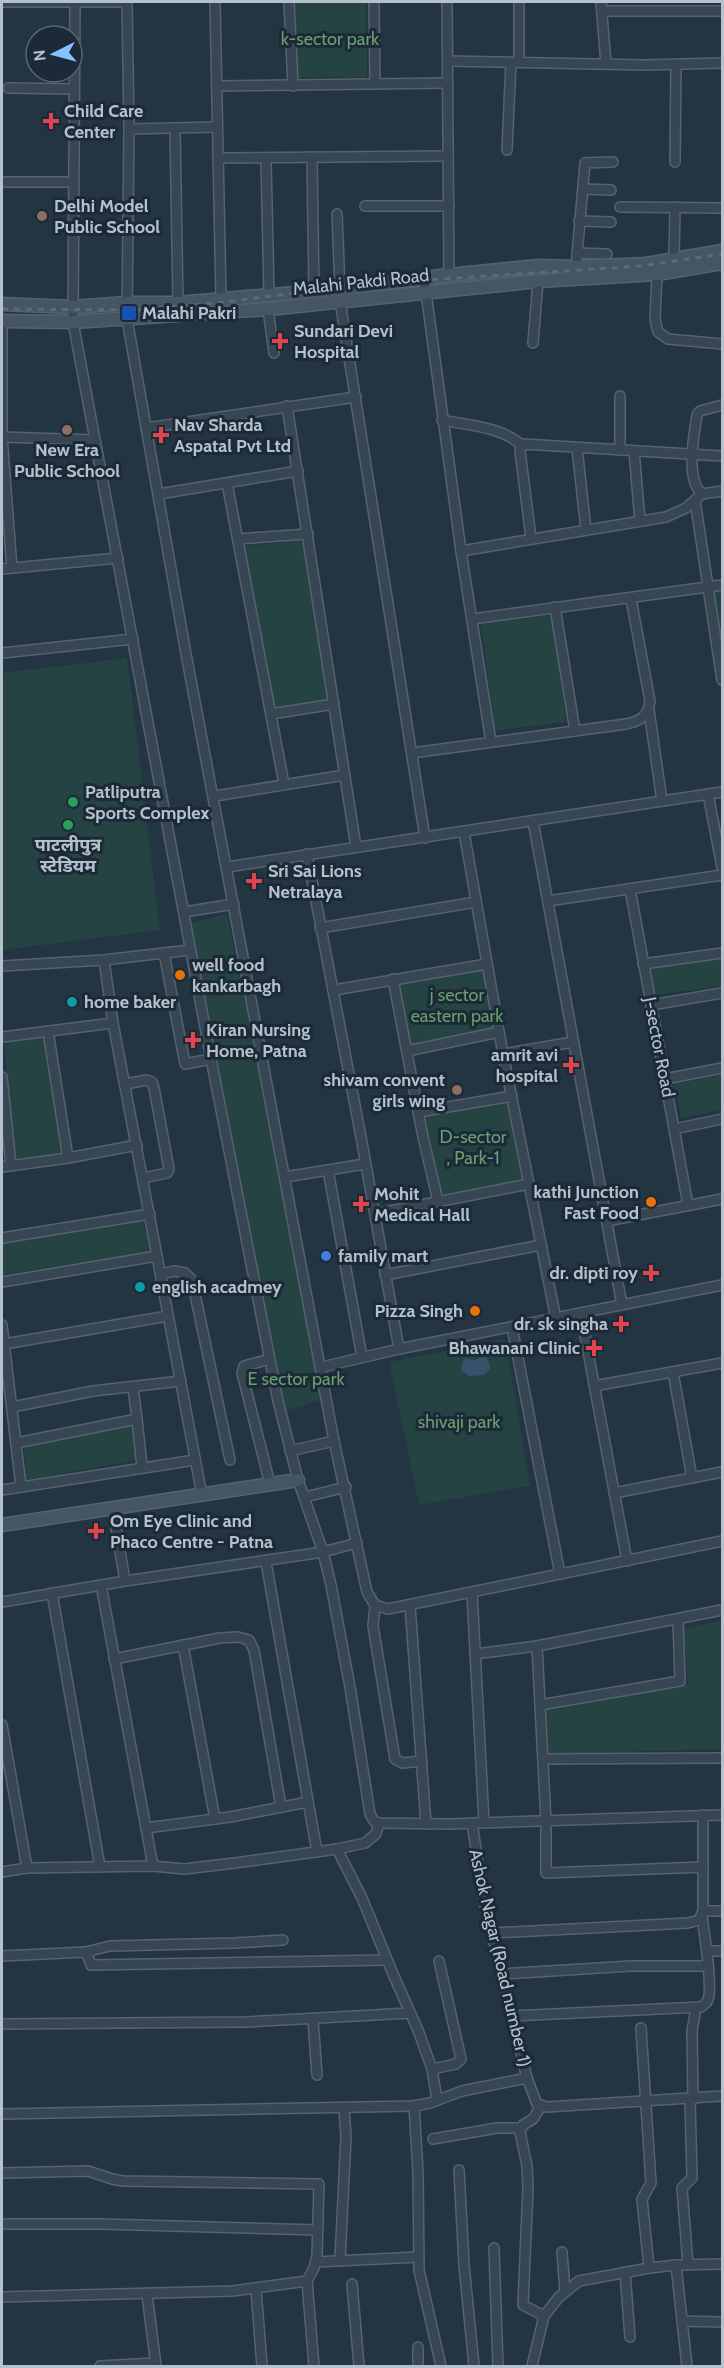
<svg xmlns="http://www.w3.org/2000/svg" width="724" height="2368" font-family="Cabin,'Noto Sans Devanagari',sans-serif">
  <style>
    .green { fill: #254343 }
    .water { fill: #35526a }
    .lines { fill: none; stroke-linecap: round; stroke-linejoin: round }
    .street-casing { stroke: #55636f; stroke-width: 12 }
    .secondary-casing { stroke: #55636f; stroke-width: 15 }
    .street { stroke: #384552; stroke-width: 9 }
    .secondary { stroke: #455565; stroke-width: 12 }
    .rail { stroke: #596a79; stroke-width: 3; stroke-dasharray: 6 6; stroke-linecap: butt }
    .health-dot { fill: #e0444e; stroke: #1c2a37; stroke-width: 2 }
    .education-dot { fill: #8d6e63; stroke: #1c2a37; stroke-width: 2 }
    .transit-dot { fill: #1a4fb4; stroke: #1c2a37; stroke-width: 2 }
    .leisure-dot { fill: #2e9e5b; stroke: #1c2a37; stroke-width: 2 }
    .food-dot { fill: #e8710a; stroke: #1c2a37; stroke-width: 2 }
    .culture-dot { fill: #0f9aa8; stroke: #1c2a37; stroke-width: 2 }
    .shop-dot { fill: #3f7fe0; stroke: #1c2a37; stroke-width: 2 }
    .labels { text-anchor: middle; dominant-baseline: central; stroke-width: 6; stroke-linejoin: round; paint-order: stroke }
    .park-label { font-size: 18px; fill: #699f70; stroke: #1c2a37 }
    .poi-label { font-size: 18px; font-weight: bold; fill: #b4c0cc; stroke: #1c2a37; text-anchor: start }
    .street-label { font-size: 18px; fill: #b4c0cc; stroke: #1c2a37 }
  </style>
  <rect width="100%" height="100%" fill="#233442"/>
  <g class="green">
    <polygon points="294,2 366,2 367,77 294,77"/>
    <polygon points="306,541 331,701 273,712 241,546"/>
    <polygon points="722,586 722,656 710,588"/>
    <polygon points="552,615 566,722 495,731 481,624"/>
    <polygon points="127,658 160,930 2,950 2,673"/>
    <polygon points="227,914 325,1399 277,1413 191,923"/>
    <polygon points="722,956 722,986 656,995 650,967"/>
    <polygon points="483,970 495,1028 407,1046 396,984"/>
    <polygon points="44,1035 63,1153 14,1160 4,1040"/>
    <polygon points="722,1075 722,1110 681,1118 674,1084"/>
    <polygon points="508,1100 523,1182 517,1181 439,1195 425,1115"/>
    <polygon points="142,1219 150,1252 2,1275 2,1242"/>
    <polygon points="505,1339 530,1486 419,1505 389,1362"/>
    <polygon points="133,1423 137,1460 26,1480 24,1448"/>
    <polygon points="722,1620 722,1749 549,1754 545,1707 688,1684 684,1629"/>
  </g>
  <polygon class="water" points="484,1356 487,1358 491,1368 484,1375 469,1376 461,1370 462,1363 465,1358 475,1360"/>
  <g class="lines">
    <g class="street-casing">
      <g id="street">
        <polyline points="2,2 127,2"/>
        <polyline points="75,2 73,322 211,1059 278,1401 298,1480 323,1552 331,1585 350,1687 370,1814 374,1821 379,1823 450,1824 722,1815"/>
        <polyline points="127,2 129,129 127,319 186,654 334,1441 367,1592 375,1605 388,1609 722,1541"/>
        <polyline points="215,2 221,299"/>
        <polyline points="289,2 293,86"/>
        <polyline points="374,2 375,84"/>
        <polyline points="447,2 449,275"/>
        <polyline points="519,2 519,62"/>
        <polyline points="601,2 606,64"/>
        <polyline points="602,11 722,11"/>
        <polyline points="448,61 644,65 722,63"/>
        <polyline points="217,86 448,83"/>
        <polyline points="8,88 74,89"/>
        <polyline points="175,128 178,303"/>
        <polyline points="129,129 217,127"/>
        <polyline points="507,150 511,62"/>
        <polyline points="312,157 314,291"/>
        <polyline points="218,158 448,156"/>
        <polyline points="266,158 269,296"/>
        <polyline points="675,162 676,65"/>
        <polyline points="2,182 74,182"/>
        <polyline points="584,189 611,190"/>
        <polyline points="365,206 449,206"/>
        <polyline points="620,207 722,208"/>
        <polyline points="337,214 340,289"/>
        <polyline points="579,221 611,222"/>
        <polyline points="577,253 607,254"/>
        <polyline points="674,259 675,207"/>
        <polyline points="576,267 585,163 613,162"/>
        <polyline points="657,274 655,319 658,332 668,339 722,344"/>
        <polyline points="424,278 461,551 491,742"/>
        <polyline points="340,301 425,838"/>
        <polyline points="268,309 274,353"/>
        <polyline points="2,321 2,437 12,568"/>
        <polyline points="533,343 538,281"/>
        <path d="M722 405 700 411 697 415C694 435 685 479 702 494L722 491"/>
        <polyline points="287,406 356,847"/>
        <path d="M442 420C466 425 503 427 521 445"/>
        <polyline points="146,428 356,397"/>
        <polyline points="2,437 95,440"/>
        <polyline points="577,448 586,530"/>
        <polyline points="620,450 620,396"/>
        <polyline points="634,451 640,521"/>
        <polyline points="227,483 284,784"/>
        <polyline points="159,494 298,471"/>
        <polyline points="695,500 722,680"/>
        <polyline points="531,538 520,451 523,444 722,456"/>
        <polyline points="238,539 308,534"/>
        <polyline points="461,551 666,517 686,508 702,494"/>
        <polyline points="2,569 118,558"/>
        <polyline points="555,607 575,731"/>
        <polyline points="472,619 722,585"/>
        <polyline points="2,653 133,639"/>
        <polyline points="649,710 662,801"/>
        <polyline points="271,714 334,704"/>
        <path d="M412 753 626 724C640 721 648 717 650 701L631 599"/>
        <polyline points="708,794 722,867"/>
        <polyline points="215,796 345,775"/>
        <polyline points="533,821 622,1305"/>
        <polyline points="464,832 503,1054 556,1319"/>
        <polyline points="307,854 361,1137 399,1349"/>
        <polyline points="227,867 722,792"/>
        <polyline points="630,889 688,1205"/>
        <polyline points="548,901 722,875"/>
        <polyline points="184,912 234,904"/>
        <polyline points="320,928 476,902"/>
        <polyline points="164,953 185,1064 211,1059"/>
        <polyline points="104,960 113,1023 202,1495"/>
        <polyline points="643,964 722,953"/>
        <polyline points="2,966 104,960 190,950"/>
        <polyline points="393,979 423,1137 438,1201"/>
        <polyline points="334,990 487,964"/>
        <polyline points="651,1005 722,993"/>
        <polyline points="48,1031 68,1158"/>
        <polyline points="2,1037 113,1023"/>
        <polyline points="407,1051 499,1032"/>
        <polyline points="503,1054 573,1042"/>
        <polyline points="2,1077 11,1166"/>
        <polyline points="665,1079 722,1068"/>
        <polyline points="125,1084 147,1080 152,1082 154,1088 169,1169 167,1173 143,1178"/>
        <polyline points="419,1112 512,1096"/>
        <polyline points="674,1129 722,1119"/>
        <polyline points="2,1167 68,1158 137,1145"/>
        <polyline points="328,1170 362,1357"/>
        <polyline points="285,1177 365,1164"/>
        <polyline points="375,1214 529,1184"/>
        <polyline points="607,1221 722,1199"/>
        <polyline points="2,1238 150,1214"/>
        <polyline points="161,1274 174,1271 185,1273 192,1280 230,1460"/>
        <polyline points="385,1275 541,1245"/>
        <polyline points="2,1282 157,1256"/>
        <polyline points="581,1314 627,1561"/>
        <polyline points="2,1325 21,1487"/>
        <polyline points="512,1327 560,1574"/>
        <polyline points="4,1344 168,1316"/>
        <polyline points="270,1359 244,1366 242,1373 270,1484"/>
        <polyline points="322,1367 399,1349 722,1285"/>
        <polyline points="673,1372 692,1478"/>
        <polyline points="594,1386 722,1363"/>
        <polyline points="133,1387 137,1419"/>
        <polyline points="12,1407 93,1391 181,1381"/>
        <polyline points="16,1443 137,1419 142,1467"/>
        <polyline points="290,1451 334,1441"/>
        <polyline points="2,1490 195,1460"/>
        <polyline points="614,1493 722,1472"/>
        <polyline points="305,1497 346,1487"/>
        <polyline points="113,1509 125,1581"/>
        <polyline points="266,1562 317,1852"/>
        <polyline points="101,1585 153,1866"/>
        <polyline points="472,1592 484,1822"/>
        <polyline points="52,1593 100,1867"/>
        <polyline points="2,1602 125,1581 323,1552 357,1543"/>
        <polyline points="375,1605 373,1626 395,1759 402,1763 422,1761"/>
        <polyline points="410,1605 426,1824"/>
        <polyline points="183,1645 215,1819"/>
        <polyline points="537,1646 546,1821 546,1873 703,1867"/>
        <polyline points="475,1654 537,1646 722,1610"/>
        <polyline points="114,1659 220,1638 238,1637 249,1640 254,1650 281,1807"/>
        <polyline points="540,1705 680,1681 678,1619"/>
        <polyline points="2,1725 27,1868"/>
        <polyline points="543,1759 722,1758"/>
        <polyline points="472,1823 484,1901 527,2078 537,2104 547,2107 722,2096"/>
        <polyline points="146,1828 230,1817 308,1802"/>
        <polyline points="337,1849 362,1898 393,1974 418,2030 432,2069 437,2100"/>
        <polyline points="2,1872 27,1868 153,1866 184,1869 235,1863 337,1849 365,1843 376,1834 379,1823"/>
        <polyline points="703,1911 722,1911"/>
        <polyline points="492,1933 688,1923 699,1920 703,1911 703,1815"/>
        <polyline points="707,1951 722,1951"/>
        <polyline points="86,1952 110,1946 235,1943 283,1940"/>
        <polyline points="2,1956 86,1952 91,1965 387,1960"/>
        <polyline points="502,1974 631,1966 707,1966"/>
        <path d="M511 2016 701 2007C705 2004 706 2004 708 2000 713 1985 704 1933 702 1916"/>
        <polyline points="313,2020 317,2075"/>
        <polyline points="2,2024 245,2022 410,2013"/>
        <polyline points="641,2028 651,2183 642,2199 649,2268"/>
        <polyline points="432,2069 456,2064 461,2059 439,1961"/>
        <polyline points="693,2099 692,2031 696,2008"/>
        <polyline points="414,2106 418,2172 419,2270 441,2366"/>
        <polyline points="541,2106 533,2119 523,2125 520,2132 527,2166 528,2188 523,2305 544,2316"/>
        <polyline points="2,2114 414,2106 430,2103 462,2091 527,2078"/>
        <polyline points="433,2139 497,2128 521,2128"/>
        <polyline points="459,2170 464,2265 474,2366"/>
        <polyline points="2,2173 88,2171 112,2179 123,2181 319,2184 317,2256 314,2268 307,2281 314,2366"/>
        <polyline points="2,2224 100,2224 318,2230"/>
        <polyline points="494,2248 498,2366"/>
        <polyline points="562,2252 565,2291"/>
        <polyline points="340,2260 346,2137 344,2108"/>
        <polyline points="316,2262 418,2257"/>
        <polyline points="676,2265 687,2366"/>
        <polyline points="688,2265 682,2188 692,2178 690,2099"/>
        <polyline points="625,2272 630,2337"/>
        <polyline points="352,2284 359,2366"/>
        <polyline points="256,2289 262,2366"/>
        <polyline points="147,2294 156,2366"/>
        <polyline points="2,2297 233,2291 307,2281"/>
        <polyline points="682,2321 722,2322"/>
        <polyline points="418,2347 418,2366"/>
        <polyline points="100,2366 155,2363"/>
        <polyline points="532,2366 544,2316 559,2297 579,2281 649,2268 676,2265 722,2264"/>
      </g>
    </g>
    <g class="secondary-casing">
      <g id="secondary">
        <polyline points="2,304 72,307 127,303 178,303 340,289 449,275 538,266 576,267 646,264 722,251"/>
        <polyline points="2,321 73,322 268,309 538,281 657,274 722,263"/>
        <polyline points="2,1525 298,1480"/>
      </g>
    </g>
    <use href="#street" class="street"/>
    <use href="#secondary" class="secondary"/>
    <polyline class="rail" points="2,309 129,310 218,303 363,284 642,266 722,254"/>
  </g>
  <g class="health-dot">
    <path d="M48 112h6v6h6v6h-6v6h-6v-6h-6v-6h6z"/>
    <path d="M277 332h6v6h6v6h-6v6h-6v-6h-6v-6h6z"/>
    <path d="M158 426h6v6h6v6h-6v6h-6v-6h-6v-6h6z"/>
    <path d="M251 872h6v6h6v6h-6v6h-6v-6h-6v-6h6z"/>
    <path d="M190 1031h6v6h6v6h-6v6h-6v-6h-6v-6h6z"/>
    <path d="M568 1056h6v6h6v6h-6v6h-6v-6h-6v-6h6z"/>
    <path d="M358 1195h6v6h6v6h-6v6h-6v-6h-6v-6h6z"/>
    <path d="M648 1264h6v6h6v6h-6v6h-6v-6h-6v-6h6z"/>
    <path d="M618 1315h6v6h6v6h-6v6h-6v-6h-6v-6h6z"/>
    <path d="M591 1339h6v6h6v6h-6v6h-6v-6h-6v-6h6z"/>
    <path d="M93 1522h6v6h6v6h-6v6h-6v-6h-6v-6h6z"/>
  </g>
  <g class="education-dot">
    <circle cx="42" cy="216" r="6"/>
    <circle cx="67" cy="430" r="6"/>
    <circle cx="457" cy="1090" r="6"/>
  </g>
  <rect class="transit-dot" x="121" y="305" width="16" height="16" rx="3"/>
  <g class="leisure-dot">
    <circle cx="73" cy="802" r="6"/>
    <circle cx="68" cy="825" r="6"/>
  </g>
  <g class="food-dot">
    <circle cx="180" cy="975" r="6"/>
    <circle cx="651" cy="1202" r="6"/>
    <circle cx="475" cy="1311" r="6"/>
  </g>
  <g class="culture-dot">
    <circle cx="72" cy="1002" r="6"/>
    <circle cx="140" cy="1287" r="6"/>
  </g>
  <circle class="shop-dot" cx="326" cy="1256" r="6"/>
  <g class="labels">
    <g class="park-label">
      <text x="330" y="39">k-sector park</text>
      <text x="457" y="995">j sector<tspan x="457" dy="21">eastern park</tspan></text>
      <text x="473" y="1137">D-sector<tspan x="473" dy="21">, Park-1</tspan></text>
      <text x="296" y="1379">E sector park</text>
      <text x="459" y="1422">shivaji park</text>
    </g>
    <g class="poi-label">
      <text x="64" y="111">Child Care<tspan x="64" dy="21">Center</tspan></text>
      <text x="54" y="206">Delhi Model<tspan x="54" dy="21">Public School</tspan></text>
      <text x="142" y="313">Malahi Pakri</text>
      <text x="294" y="331">Sundari Devi<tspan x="294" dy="21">Hospital</tspan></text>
      <text x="174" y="425">Nav Sharda<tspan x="174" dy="21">Aspatal Pvt Ltd</tspan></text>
      <text x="67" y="450" text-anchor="middle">New Era<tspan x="67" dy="21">Public School</tspan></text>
      <text x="85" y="792">Patliputra<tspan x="85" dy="21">Sports Complex</tspan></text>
      <text x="68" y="845" text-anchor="middle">पाटलीपुत्र<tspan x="68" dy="21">स्टेडियम</tspan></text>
      <text x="268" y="871">Sri Sai Lions<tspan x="268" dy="21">Netralaya</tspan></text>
      <text x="192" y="965">well food<tspan x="192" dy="21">kankarbagh</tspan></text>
      <text x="84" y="1002">home baker</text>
      <text x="206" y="1030">Kiran Nursing<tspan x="206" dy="21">Home, Patna</tspan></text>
      <text x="558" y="1055" text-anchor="end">amrit avi<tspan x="558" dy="21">hospital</tspan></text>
      <text x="445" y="1080" text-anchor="end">shivam convent<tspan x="445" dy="21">girls wing</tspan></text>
      <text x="639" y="1192" text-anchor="end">kathi Junction<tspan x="639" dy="21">Fast Food</tspan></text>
      <text x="374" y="1194">Mohit<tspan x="374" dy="21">Medical Hall</tspan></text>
      <text x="338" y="1256">family mart</text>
      <text x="638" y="1273" text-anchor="end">dr. dipti roy</text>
      <text x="152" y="1287">english acadmey</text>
      <text x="463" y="1311" text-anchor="end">Pizza Singh</text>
      <text x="608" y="1324" text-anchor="end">dr. sk singha</text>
      <text x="580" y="1348" text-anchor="end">Bhawanani Clinic</text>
      <text x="110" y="1521">Om Eye Clinic and<tspan x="110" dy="21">Phaco Centre - Patna</tspan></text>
    </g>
    <g class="street-label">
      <text transform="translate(361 282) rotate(-6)">Malahi Pakdi Road</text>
      <text transform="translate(659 1047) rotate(79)">J-sector Road</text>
      <text transform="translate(500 1958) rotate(77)">Ashok Nagar (Road number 1)</text>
    </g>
  </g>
  <rect width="724" height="2368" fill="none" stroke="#b4c0cc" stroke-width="6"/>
  <g transform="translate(54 54) rotate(264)"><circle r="28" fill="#1c2a37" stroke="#596673" stroke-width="1.5"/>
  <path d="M0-4.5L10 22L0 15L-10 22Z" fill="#86c2ff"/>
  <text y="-9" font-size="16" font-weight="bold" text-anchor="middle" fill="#b4c0cc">N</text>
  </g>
</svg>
